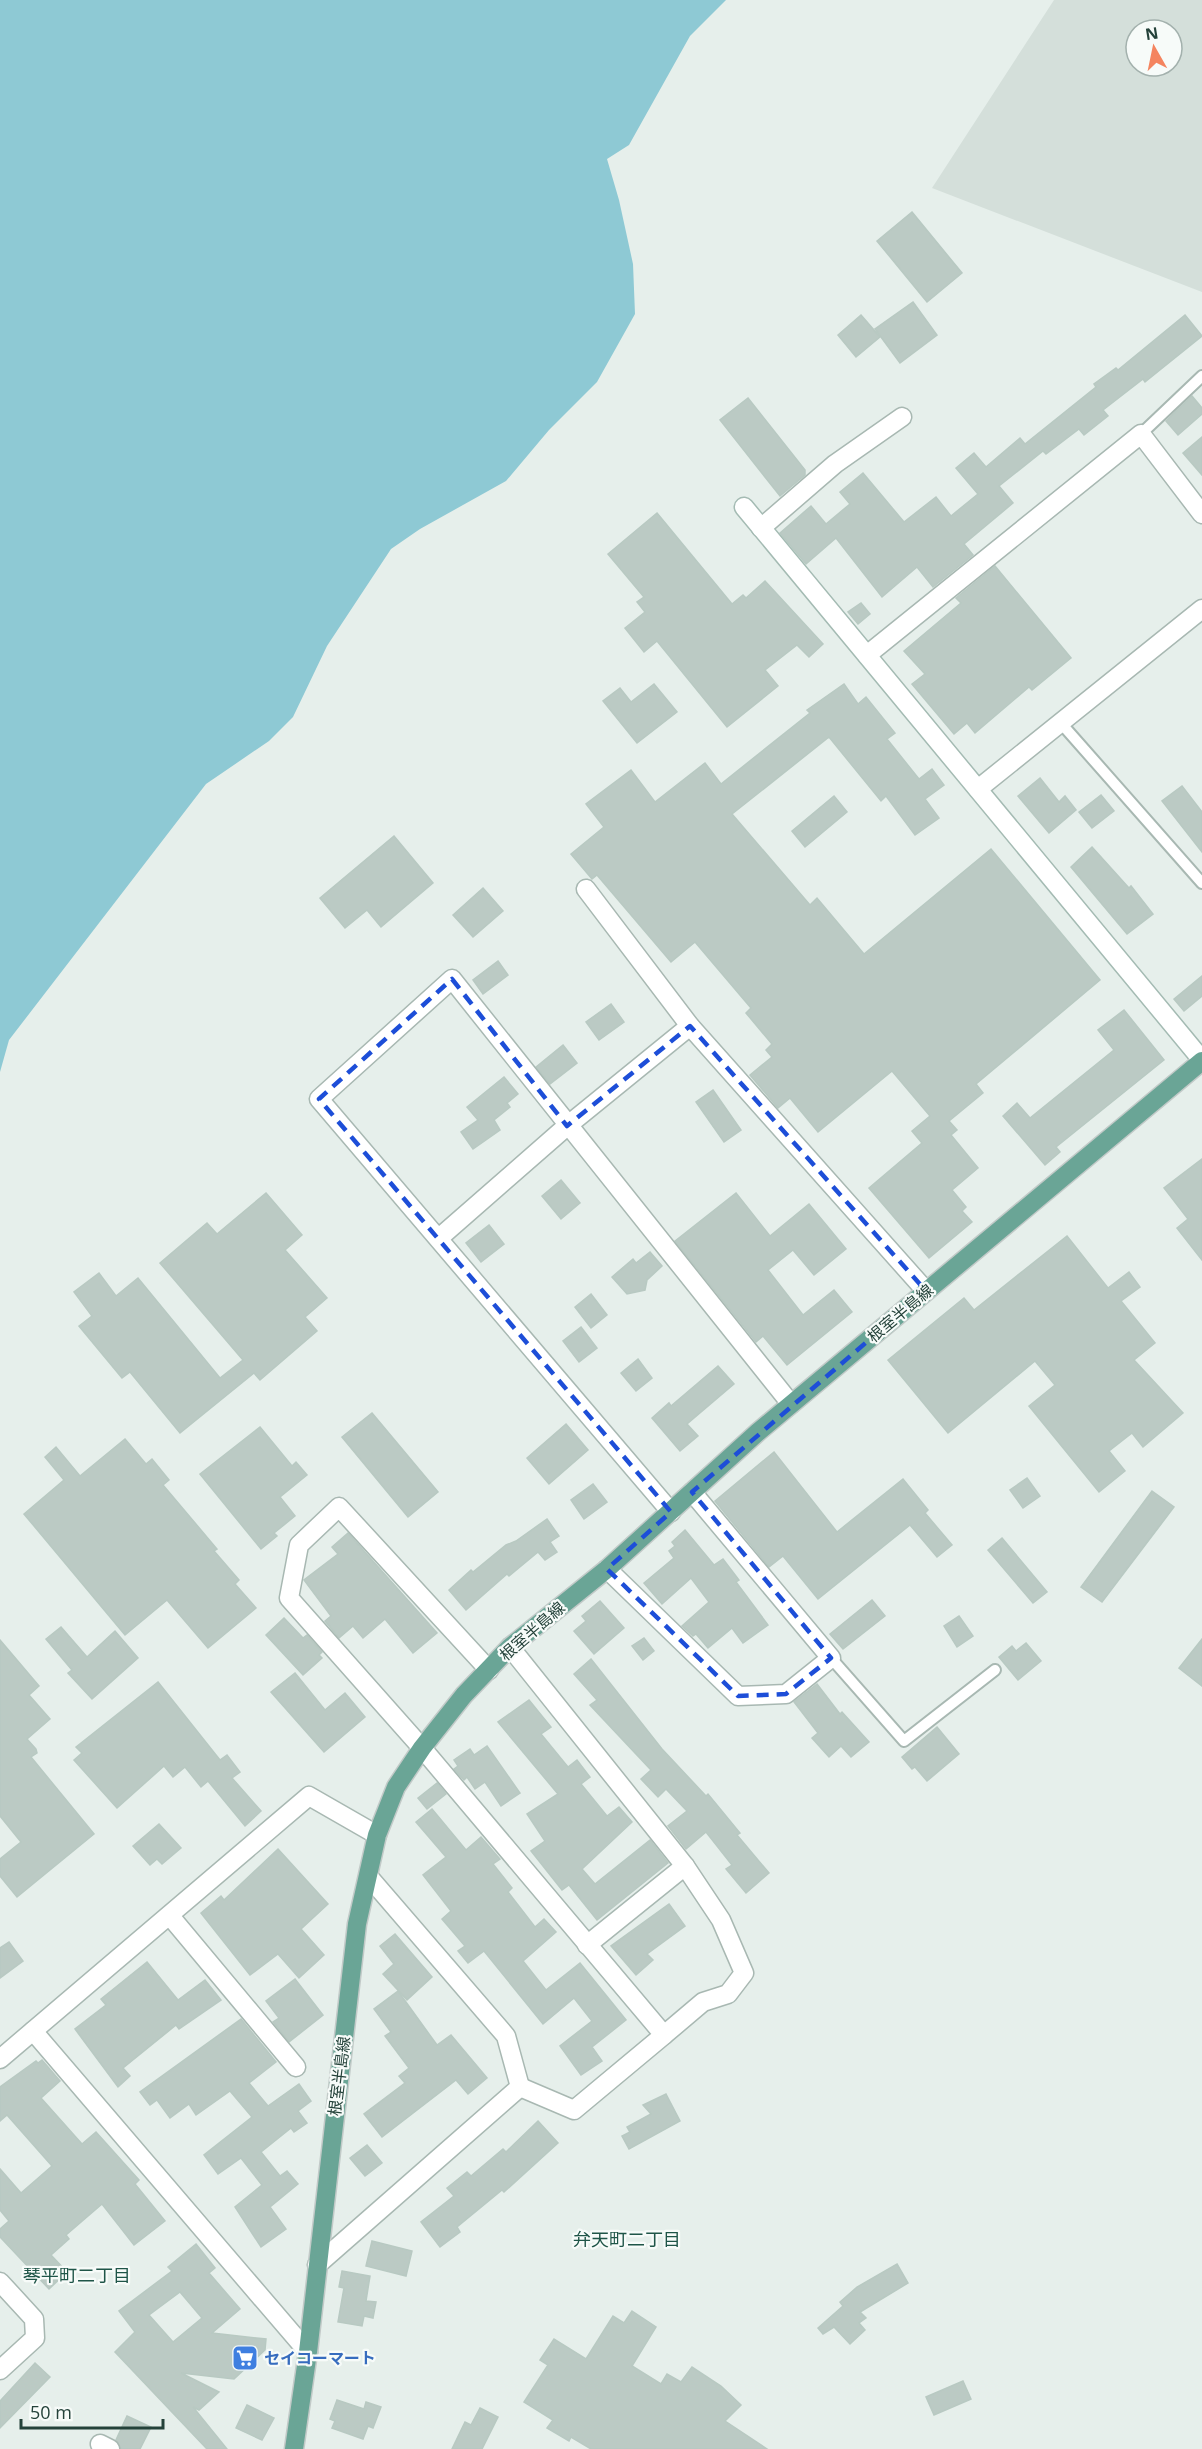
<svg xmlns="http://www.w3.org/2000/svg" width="1202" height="2449" font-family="'Open Sans','Noto Sans JP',sans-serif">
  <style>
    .built { fill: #d4dfda; fill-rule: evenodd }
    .water { fill: #8ec9d4 }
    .building { fill: #bbcac4; stroke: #b8c9c2; stroke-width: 1.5; fill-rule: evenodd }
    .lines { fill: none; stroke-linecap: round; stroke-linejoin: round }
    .lane-casing { stroke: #a8b8b2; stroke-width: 14 }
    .street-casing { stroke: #a8b8b2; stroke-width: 21 }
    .secondary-casing { stroke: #a4bbb3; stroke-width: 21 }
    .primary-casing { stroke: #c2cac8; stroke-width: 21 }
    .lane { stroke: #fff; stroke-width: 10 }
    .street { stroke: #fff; stroke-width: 18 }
    .secondary { stroke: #fff; stroke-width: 18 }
    .primary { stroke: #6aa596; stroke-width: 18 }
    .marked { fill: none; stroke: #1d4ed8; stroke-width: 4.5; stroke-dasharray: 12 8; stroke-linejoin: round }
    .labels { text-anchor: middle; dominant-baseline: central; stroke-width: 4.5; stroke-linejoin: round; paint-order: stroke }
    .street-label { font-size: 16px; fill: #24423a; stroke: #f7fbf9 }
    .shop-label { font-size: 16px; font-weight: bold; fill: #366cbe; stroke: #f7fbf9; text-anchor: start }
    .neighbourhood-label { font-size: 18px; fill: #1f5548; stroke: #f7fbf9 }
  </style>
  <rect width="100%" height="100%" fill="#e6efeb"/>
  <path class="built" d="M1054 0H1202V292L932 188ZM1136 30H1172V66H1136Z"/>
  <polygon class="water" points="0,0 726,0 690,36 629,145 607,159 619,200 633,264 635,314 597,382 549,430 506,481 420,529 391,549 327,646 293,717 269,741 206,784 9,1040 0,1072"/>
  <g class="building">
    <polygon points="912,212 962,273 927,302 877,241"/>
    <polygon points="913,302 937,335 900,363 875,329"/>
    <polygon points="861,315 880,337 856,357 838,335"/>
    <polygon points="1185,315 1202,336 1145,382 1143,379 1103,410 1108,416 1084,435 1079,429 1046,454 1043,451 999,486 1013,503 964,544 973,555 933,587 917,567 882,597 836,538 806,564 780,533 811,506 826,524 850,504 840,492 863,473 904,522 936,497 951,516 978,494 956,468 974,453 986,467 1020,438 1025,444 1096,387 1094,384 1116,368 1118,370"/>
    <polygon points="1192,396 1202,408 1202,414 1178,435 1166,421"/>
    <polygon points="748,398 805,470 805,475 780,496 720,420"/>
    <polygon points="1202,437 1202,475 1183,453"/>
    <polygon points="657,513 732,604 743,595 746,598 765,581 823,644 809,657 797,645 765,670 778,686 727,727 657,641 644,652 625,628 645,612 637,602 644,597 608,554"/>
    <polygon points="995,566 1071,658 1032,690 1029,687 975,733 967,723 954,734 912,684 925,674 904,651 961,603 956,598"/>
    <polygon points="861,603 870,614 858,624 848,612"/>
    <polygon points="654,684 677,712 637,743 603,701 620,688 631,702"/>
    <polygon points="844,684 858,704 866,697 895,733 887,739 919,779 932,769 944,785 925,799 939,818 915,835 886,796 881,801 829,737 732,814 810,905 817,898 864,954 991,849 1100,980 976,1084 983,1093 949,1121 957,1130 951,1135 978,1168 952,1190 966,1207 962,1211 972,1222 929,1258 869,1188 922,1143 912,1131 930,1116 892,1071 818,1132 790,1098 778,1108 750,1075 772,1057 766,1050 772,1044 746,1013 751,1008 695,942 671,962 597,875 592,879 571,854 604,827 586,804 631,770 655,802 705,763 721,784 810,713 807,710"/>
    <polygon points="1040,778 1059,802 1065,796 1076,810 1049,833 1018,796"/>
    <polygon points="1182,786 1202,812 1202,852 1162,801"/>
    <polygon points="1101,795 1114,811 1092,828 1079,812"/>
    <polygon points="834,796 847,812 805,847 792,831"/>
    <polygon points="394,836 433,883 381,927 367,910 345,928 320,898"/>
    <polygon points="1092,847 1129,888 1131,886 1153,914 1127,934 1071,867"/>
    <polygon points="483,888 503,911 473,937 453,915"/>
    <polygon points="498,961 508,975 483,994 473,980"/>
    <polygon points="1202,976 1202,996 1184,1011 1174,999"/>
    <polygon points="611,1004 624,1022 599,1040 586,1022"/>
    <polygon points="1124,1010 1164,1060 1056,1147 1060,1152 1045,1165 1003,1116 1017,1103 1030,1118 1114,1050 1098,1030"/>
    <polygon points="563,1045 577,1063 550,1084 536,1067"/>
    <polygon points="504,1077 518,1094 507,1103 510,1107 494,1120 500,1130 473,1149 461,1132 478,1120 467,1107"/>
    <polygon points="713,1090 741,1130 724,1142 696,1102"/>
    <polygon points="1202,1159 1202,1260 1177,1228 1188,1219 1164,1188"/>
    <polygon points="561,1180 580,1203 561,1219 542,1196"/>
    <polygon points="266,1193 302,1235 285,1250 327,1298 305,1317 317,1331 260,1380 254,1373 180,1433 130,1372 122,1378 79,1326 92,1316 74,1292 99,1273 116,1296 138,1278 220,1378 243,1360 160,1263 207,1223 217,1234"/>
    <polygon points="736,1193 770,1236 809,1204 846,1249 814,1275 793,1250 768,1270 803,1315 834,1290 852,1312 787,1365 763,1336 756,1342 675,1241"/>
    <polygon points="489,1225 504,1244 481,1262 466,1243"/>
    <polygon points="1067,1236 1108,1288 1129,1272 1140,1287 1121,1301 1155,1343 1134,1360 1183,1413 1143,1447 1132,1433 1109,1451 1125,1471 1099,1492 1029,1406 1055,1385 1035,1361 948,1433 888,1360 964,1298 974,1310"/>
    <polygon points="650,1252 662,1266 647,1280 645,1290 627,1294 612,1277 633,1259 636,1263"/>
    <polygon points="591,1294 607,1315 591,1328 575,1307"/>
    <polygon points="581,1327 597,1348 579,1362 563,1341"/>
    <polygon points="638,1359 652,1378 636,1391 621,1373"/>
    <polygon points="718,1366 734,1384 687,1424 698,1436 680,1451 652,1418 669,1403 671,1406"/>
    <polygon points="372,1413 438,1492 408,1517 342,1437"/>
    <polygon points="566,1424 588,1450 549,1484 527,1458"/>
    <polygon points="260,1427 292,1466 296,1462 307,1475 280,1497 295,1516 274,1533 277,1536 261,1549 200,1474"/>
    <polygon points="125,1439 146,1464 152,1459 169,1480 163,1485 217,1549 214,1551 239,1580 235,1584 256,1608 208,1648 167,1600 125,1635 24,1514 64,1480 45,1457 56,1447 80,1476"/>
    <polygon points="774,1452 837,1532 903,1479 928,1510 925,1513 952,1545 937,1557 910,1525 818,1599 783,1556 769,1567 715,1501"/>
    <polygon points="1027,1478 1040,1496 1023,1508 1010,1490"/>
    <polygon points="593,1484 607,1502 584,1519 571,1500"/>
    <polygon points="1152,1491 1174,1507 1102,1602 1081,1587"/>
    <polygon points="547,1519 559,1536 550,1542 557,1552 545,1560 538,1552 509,1576 507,1574 466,1610 449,1590 471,1570 473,1572 506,1545 516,1541"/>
    <polygon points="685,1530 714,1565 723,1559 739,1580 736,1582 768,1625 743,1643 732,1628 708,1648 696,1634 693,1636 682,1626 709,1602 691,1578 662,1604 644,1583 674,1558 669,1551 675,1546 672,1542"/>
    <polygon points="348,1533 437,1633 413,1653 385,1619 363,1638 353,1626 339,1638 325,1621 331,1616 304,1580 338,1554 332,1547"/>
    <polygon points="1002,1538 1047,1592 1033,1603 988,1550"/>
    <polygon points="872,1600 885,1616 843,1649 830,1634"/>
    <polygon points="600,1601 624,1628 594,1654 574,1631 586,1621 582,1616"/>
    <polygon points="959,1616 973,1636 957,1647 944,1626"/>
    <polygon points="284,1618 303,1638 307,1635 322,1652 319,1655 322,1658 303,1675 266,1635"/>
    <polygon points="61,1627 87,1657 115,1631 138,1658 92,1699 68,1673 72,1670 46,1639"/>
    <polygon points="644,1638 654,1651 643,1660 632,1646"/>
    <polygon points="1202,1639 1202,1686 1179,1668"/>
    <polygon points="0,1640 39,1686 29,1695 50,1719 27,1739 36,1749 37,1753 31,1757 94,1834 17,1897 0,1876 0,1859 21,1842 0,1816"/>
    <polygon points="1026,1643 1041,1661 1018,1680 999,1657 1012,1646 1016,1651"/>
    <polygon points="591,1659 662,1749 706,1796 708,1794 740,1833 737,1835 769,1873 746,1893 726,1869 732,1865 706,1832 686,1849 668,1826 687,1811 666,1789 658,1797 641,1779 651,1770 590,1705 597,1700 574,1674"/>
    <polygon points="295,1673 325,1710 345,1693 365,1717 324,1752 271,1692"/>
    <polygon points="158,1682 220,1760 227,1755 240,1772 232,1778 261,1811 245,1826 208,1781 201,1787 185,1767 173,1777 164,1766 117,1808 74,1760 82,1753 76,1747"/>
    <polygon points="817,1684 840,1714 842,1712 869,1742 851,1757 841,1746 829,1757 812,1738 818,1733 794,1702"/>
    <polygon points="529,1700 551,1727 541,1734 568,1767 577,1760 590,1777 581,1784 607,1816 619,1807 632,1822 582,1869 595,1884 650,1840 668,1863 597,1920 569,1885 562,1890 531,1851 545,1841 527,1814 558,1794 498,1722"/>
    <polygon points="937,1727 959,1754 927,1781 915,1767 912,1769 902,1757"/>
    <polygon points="487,1746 520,1793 501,1806 485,1782 475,1789 467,1777 464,1780 454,1769 458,1766 454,1760 470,1749 474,1755"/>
    <polygon points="437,1783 446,1794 427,1809 418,1798"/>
    <polygon points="432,1809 466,1850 481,1837 500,1859 493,1864 512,1888 508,1892 535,1927 544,1919 556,1932 523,1961 546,1990 580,1963 626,2020 592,2047 602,2061 581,2075 560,2046 592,2021 574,1998 543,2024 484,1951 468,1963 458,1951 465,1946 442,1919 451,1911 423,1875 446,1857 416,1822"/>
    <polygon points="159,1824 181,1848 162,1864 157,1859 150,1865 133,1846"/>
    <polygon points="278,1849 328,1904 301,1929 324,1955 299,1978 278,1954 250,1975 201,1913 221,1896 224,1900"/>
    <polygon points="669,1904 685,1926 647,1954 653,1960 636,1975 611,1946"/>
    <polygon points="395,1934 432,1977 407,2000 383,1974 394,1964 380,1946"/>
    <polygon points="9,1942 23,1961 0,1978 0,1948"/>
    <polygon points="147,1962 178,2000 205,1980 221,2000 179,2029 176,2025 123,2068 130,2076 118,2087 75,2029 106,2005 101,1999"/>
    <polygon points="295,1979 323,2015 289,2042 273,2022 279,2018 266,2001"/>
    <polygon points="398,1991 437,2045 451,2035 487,2078 468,2094 456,2080 382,2137 364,2114 405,2083 399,2076 409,2068 385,2036 391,2032 374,2009"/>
    <polygon points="241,2019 276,2062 249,2083 268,2106 299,2084 311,2101 298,2111 307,2123 294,2132 291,2128 261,2152 280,2176 287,2171 298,2184 270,2207 286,2229 261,2247 235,2207 262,2185 241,2158 218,2174 204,2155 252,2117 230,2091 196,2115 189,2104 170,2118 157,2100 150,2105 140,2092"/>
    <polygon points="42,2060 60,2081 41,2098 82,2144 96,2132 139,2180 135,2184 165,2221 134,2245 102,2204 66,2235 69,2239 51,2255 67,2272 49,2289 0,2237 0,2229 9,2221 0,2210 0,2169 21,2193 52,2166 7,2115 0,2121 0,2087 36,2061 38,2063"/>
    <polygon points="666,2094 680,2121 629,2149 622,2136 630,2132 627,2127 651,2114 643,2105"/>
    <polygon points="538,2121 558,2143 504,2192 502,2190 457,2227 460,2232 440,2247 421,2222 454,2196 447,2188 467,2172 471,2176 503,2149 506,2152"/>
    <polygon points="367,2145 382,2163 365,2176 350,2158"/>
    <polygon points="372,2241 412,2251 406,2276 366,2266"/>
    <path d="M196 2244 215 2268 209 2273 240 2309 212 2333 266 2339 265 2350 234 2379 181 2373 219 2392 199 2410 193 2407 227 2449H207L115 2352 135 2332 119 2311 172 2271 168 2267ZM180 2292 202 2318 173 2342 149 2315Z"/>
    <polygon points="897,2264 908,2283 860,2312 866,2318 859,2323 865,2330 850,2344 834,2327 823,2334 818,2328 843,2306 840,2302 857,2287"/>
    <polygon points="342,2271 370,2276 366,2301 376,2302 373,2318 364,2316 362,2326 338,2322 344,2288 339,2287"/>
    <polygon points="632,2311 656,2327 632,2366 661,2384 667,2374 681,2382 692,2367 721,2386 741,2405 725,2421 767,2449 591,2449 571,2437 569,2441 547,2428 553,2420 524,2402 548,2365 540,2360 554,2339 586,2359 613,2316 624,2323"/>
    <polygon points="35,2363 50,2377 0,2428 0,2401"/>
    <polygon points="963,2381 971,2399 934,2415 926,2397"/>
    <polygon points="337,2400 364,2409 366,2402 381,2407 373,2428 368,2426 363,2439 332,2428 335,2421 330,2419"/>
    <polygon points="247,2405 274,2418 262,2440 236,2428"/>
    <polygon points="480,2408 498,2417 482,2449 452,2449 465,2422 471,2425"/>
    <polygon points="127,2416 151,2427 140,2449 121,2449 116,2440"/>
  </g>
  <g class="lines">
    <g class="lane-casing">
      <g id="lane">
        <polyline points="1141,434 1202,376"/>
        <polyline points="1060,722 1202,883"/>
        <polyline points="831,1658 904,1741 995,1670"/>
      </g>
    </g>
    <g class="street-casing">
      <g id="street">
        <polyline points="761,528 835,464 902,417"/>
        <polyline points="867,655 1141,434 1202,514"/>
        <polyline points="978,789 1202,609"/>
        <polyline points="586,889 690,1026 926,1291"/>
        <polyline points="439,1238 567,1126 690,1026"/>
        <polyline points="671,1512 319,1099 452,979 791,1404"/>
        <polyline points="607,1569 738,1696 786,1694 831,1658 692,1492"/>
        <polyline points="510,1647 685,1866 721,1920 744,1973 728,1994 703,2002 664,2035"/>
        <polyline points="489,1670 339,1507 299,1545 289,1598 422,1748 664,2035 574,2110 520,2087"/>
        <polyline points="170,1916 296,2067"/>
        <polyline points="587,1945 685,1866"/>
        <polyline points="33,2031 308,2352"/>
        <polyline points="0,2059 309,1796 377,1835"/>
        <polyline points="317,2265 520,2087 506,2036 369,1877"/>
        <polyline points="0,2282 34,2319 35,2338 0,2370"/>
        <polyline points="100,2444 110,2449"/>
      </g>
    </g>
    <g class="secondary-casing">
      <polyline id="secondary" points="744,507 1202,1060"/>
    </g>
    <g class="primary-casing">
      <polyline id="primary" points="294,2449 308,2352 357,1924 377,1835 396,1787 422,1748 464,1695 510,1647 607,1569 758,1432 1202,1061"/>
    </g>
    <use href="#lane" class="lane"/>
    <use href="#street" class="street"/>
    <use href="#secondary" class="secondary"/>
    <use href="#primary" class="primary"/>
  </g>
  <path class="marked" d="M452 979 567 1126 690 1026 926 1291 692 1492 831 1658 786 1694 738 1696 607 1569 671 1512 319 1099Z"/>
  <defs>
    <g id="supermarket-square" transform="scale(1.35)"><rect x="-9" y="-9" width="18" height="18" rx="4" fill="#3f7fe0" stroke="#f7fbf9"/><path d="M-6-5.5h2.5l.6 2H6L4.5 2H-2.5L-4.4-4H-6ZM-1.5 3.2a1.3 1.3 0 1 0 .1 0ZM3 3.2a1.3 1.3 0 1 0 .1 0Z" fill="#fff"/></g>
  </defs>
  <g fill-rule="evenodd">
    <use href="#supermarket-square" x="245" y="2358"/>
  </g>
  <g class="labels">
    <g class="street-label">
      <text transform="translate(900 1313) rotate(-40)">根室半島線</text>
      <text transform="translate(532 1631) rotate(-41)">根室半島線</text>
      <text transform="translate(339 2076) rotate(-83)">根室半島線</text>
    </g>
    <g class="shop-label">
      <text x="264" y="2358">セイコーマート</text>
    </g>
    <g class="neighbourhood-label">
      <text x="627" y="2239">弁天町二丁目</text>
      <text x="77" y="2275">琴平町二丁目</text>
    </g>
  </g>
  <g transform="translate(1154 48) rotate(351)"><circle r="28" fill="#f7fbf9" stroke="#a3b1ad" stroke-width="1.5"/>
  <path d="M0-4.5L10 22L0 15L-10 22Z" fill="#f4845f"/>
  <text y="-9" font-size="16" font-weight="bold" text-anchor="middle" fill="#24423a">N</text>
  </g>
  <path d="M21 2419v9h142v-9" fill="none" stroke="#24423a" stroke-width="3"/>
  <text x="30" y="2419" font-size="18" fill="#24423a" stroke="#f7fbf9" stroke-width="4.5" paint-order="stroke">50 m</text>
</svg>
